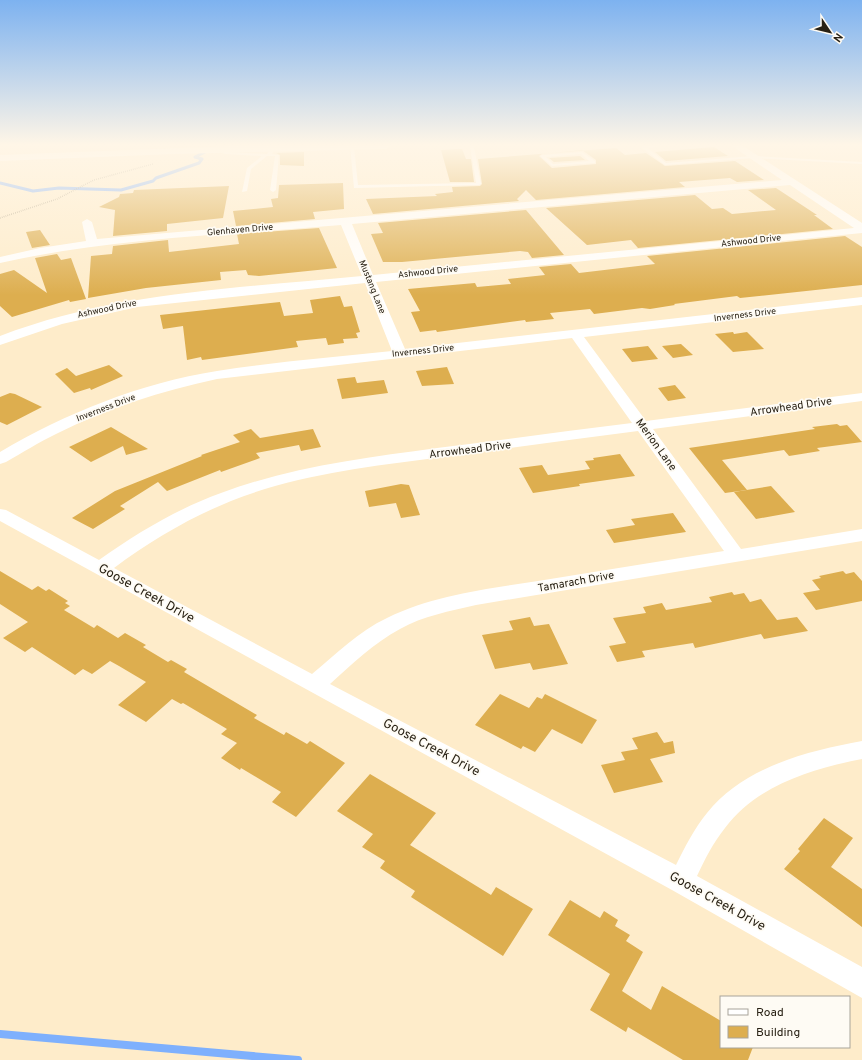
<svg xmlns="http://www.w3.org/2000/svg" width="862" height="1060" font-family="Overpass,sans-serif">
  <style>
    .lines { fill: none; stroke-linecap: round; stroke-linejoin: round }
    .stream-far1 { stroke: #7eb0fd; stroke-width: 3 }
    .stream { stroke: #7eb0fd; stroke-width: 8 }
    .building { fill: #ddae4f; fill-rule: evenodd }
    .path { stroke: #90846d; stroke-width: 1.5; stroke-dasharray: 0.5 1.5; stroke-linecap: butt }
    .lane { fill: #fff; fill-rule: evenodd }
    .street { fill: #fff; fill-rule: evenodd }
    .secondary { fill: #fff; fill-rule: evenodd }
    .labels { text-anchor: middle; dominant-baseline: central; stroke-width: 3.5; stroke-linejoin: round; paint-order: stroke }
    .far-street-label { font-size: 9px; fill: #282114; stroke: #fefbf4 }
    .street-label { font-size: 11px; fill: #282114; stroke: #fefbf4 }
    .near-street-label { font-size: 13px; fill: #282114; stroke: #fefbf4 }
  </style>
  <rect width="100%" height="100%" fill="#feecca"/>
  <g class="lines">
    <polyline class="stream-far1" points="0,183 33,191 59,188 121,190 153,181 156,178 199,163 202,159 195,157 207,151"/>
    <polyline class="stream" points="0,1034 298,1060"/>
  </g>
  <g class="building">
    <polygon points="714,147 728,156 666,161 655,152"/>
    <path d="M616 148 625 155 646 153 665 166 735 161 764 180 737 182 730 178 679 182 685 187 536 200 526 190 517 199 519 201 373 214 366 199 437 196 435 194 453 192 452 187 480 186 482 184 478 159ZM582 150 596 160V164L552 168 539 156 542 154Z"/>
    <polygon points="462,149 466,159 471,159 474,182 450,182 441,150"/>
    <polygon points="304,152 304,166 280,165 280,155 276,153"/>
    <polygon points="580,156 585,160 554,162 549,158"/>
    <polygon points="343,183 344,209 313,212 315,219 236,226 233,211 273,207 271,199 278,198 279,185"/>
    <polygon points="229,186 223,218 167,224 167,231 113,236 115,210 99,207 119,197 120,194 133,193 134,190"/>
    <polygon points="776,188 817,215 814,215 833,229 638,248 631,240 587,245 546,208 695,195 712,209 723,208 732,214 776,210 748,190"/>
    <polygon points="526,210 564,255 532,258 528,252 520,251 402,262 383,262 371,234 383,233 378,223"/>
    <polygon points="319,228 337,268 259,276 248,275 246,270 220,272 221,280 146,288 88,298 91,256 112,254 113,246 168,240 169,252 239,244 237,234"/>
    <polygon points="40,230 50,245 32,248 26,232"/>
    <polygon points="845,236 862,247 862,285 740,298 737,296 674,304 675,305 650,309 642,308 594,314 590,309 550,313 554,319 526,322 525,320 437,332 436,330 420,332 411,312 420,311 408,289 475,283 477,287 511,284 508,279 545,275 539,267 571,264 579,273 655,264 647,256"/>
    <polygon points="57,254 61,260 71,258 86,299 70,302 69,300 12,317 0,306 0,274 14,270 47,293 35,258"/>
    <polygon points="340,296 344,307 352,306 360,332 356,333 358,338 343,339 344,343 328,345 326,338 296,341 298,347 202,360 201,357 187,360 183,326 163,329 160,315 280,302 284,316 313,313 310,300"/>
    <polygon points="733,332 734,334 747,332 764,349 733,352 715,334"/>
    <polygon points="681,344 693,355 673,358 662,346"/>
    <polygon points="648,346 658,359 632,362 622,349"/>
    <polygon points="109,365 123,376 91,390 90,388 74,393 55,374 67,368 76,376"/>
    <polygon points="447,367 454,384 422,386 416,371"/>
    <polygon points="355,377 357,383 384,380 388,393 342,399 337,379"/>
    <polygon points="675,385 686,398 668,401 658,388"/>
    <polygon points="10,393 15,394 42,407 7,425 0,422 0,397"/>
    <polygon points="837,424 840,426 847,425 862,442 817,448 820,451 789,456 784,450 722,460 747,490 725,493 689,448 815,429 812,427"/>
    <polygon points="111,427 148,449 126,455 123,446 91,462 69,447"/>
    <polygon points="251,429 260,438 313,429 321,447 301,451 299,445 256,453 260,458 221,472 220,470 167,491 158,482 120,506 125,509 93,529 72,518 115,491 202,456 201,455 240,442 233,435"/>
    <polygon points="620,454 635,476 579,484 580,486 533,493 519,468 542,465 548,475 590,469 585,461 594,460 593,458"/>
    <polygon points="401,484 409,485 420,515 401,518 396,503 369,507 365,491"/>
    <polygon points="771,486 795,512 756,519 734,492"/>
    <polygon points="673,513 686,532 614,543 606,530 635,525 631,519"/>
    <polygon points="0,571 32,590 38,586 46,591 49,589 68,601 65,603 70,606 64,610 94,628 97,625 118,638 125,633 146,645 143,647 168,662 171,660 187,669 184,672 257,715 254,718 284,735 286,732 307,744 310,741 345,763 296,817 272,802 281,792 241,768 240,770 221,758 237,743 221,734 227,729 183,703 181,704 172,699 146,722 118,705 146,682 119,666 110,661 92,674 83,669 75,675 32,647 25,652 3,638 28,622 0,604"/>
    <polygon points="843,571 846,574 854,572 862,581 862,601 816,610 803,593 820,590 812,580 821,578 819,576"/>
    <polygon points="732,592 734,595 744,593 750,602 761,599 777,620 797,617 808,631 764,639 761,634 695,648 693,643 642,651 645,657 617,662 609,646 626,643 613,618 646,613 643,607 662,603 666,610 712,602 709,597"/>
    <polygon points="530,617 534,626 549,624 568,664 533,670 530,663 495,669 482,635 513,630 509,621"/>
    <polygon points="500,694 529,708 537,697 542,699 545,694 597,720 582,744 552,729 535,752 523,746 521,749 475,725"/>
    <polygon points="657,732 664,743 673,741 675,753 650,759 663,782 614,793 601,765 625,760 621,752 638,749 632,738"/>
    <polygon points="370,774 436,813 410,845 491,895 496,887 533,909 503,956 411,897 415,891 380,868 385,861 362,847 373,834 337,811"/>
    <polygon points="824,818 853,838 831,867 862,889 862,927 784,869 800,851 798,849"/>
    <polygon points="570,900 600,918 604,911 618,920 615,926 630,935 626,941 643,952 622,991 651,1010 662,986 721,1021 721,1047 753,1047 748,1060 683,1060 628,1027 626,1032 590,1010 610,974 548,935"/>
  </g>
  <g class="lines">
    <polyline class="path" points="0,218 57,199 94,180 153,164"/>
    <g class="lane">
      <polygon points="350,146 354,147 358,185 476,183 470,146 474,146 481,184 479,185 354,188"/>
      <polygon points="642,146 659,146 648,148 666,163 753,156 862,162 862,164 753,158 665,165 642,148"/>
      <polygon points="271,147 275,148 272,154 279,155 276,190 273,192 270,190 275,156 267,156 251,169 247,191 242,192 247,168 262,156 225,154 223,153 225,152 267,154"/>
      <path d="M582 152 595 161V163L552 166 540 156 542 155ZM581 154 589 161 553 164 546 157Z"/>
    </g>
    <path class="street" d="M732 146H743L862 223V233L376 282 405 349 862 297V305L584 337 646 421 862 393V401L653 429 741 549 862 529V541L476 605C450 611 423 616 400 629 374 643 352 664 330 684L676 865C685 847 694 829 707 813 744 767 807 751 862 741V759C812 769 757 785 725 828 713 843 705 859 697 876L862 967V998L672 890 0 521V509L6 510 99 560C137 533 177 509 221 493 290 467 364 458 437 448 502 440 567 431 632 423L572 338 217 379C162 391 107 408 56 434 39 442 22 453 6 462L0 464V452C66 413 141 383 217 371 275 362 334 357 392 351L365 283 137 307 62 324 0 345V336C115 292 240 288 362 276L341 225C227 235 111 238 0 263V257L40 248 86 241 82 222 87 219 92 222 97 239 782 180ZM790 185 854 228 373 275 352 224ZM638 431 724 551C662 561 600 571 538 581 487 589 434 595 387 618 359 631 336 654 312 674L114 568C150 541 189 518 231 501 296 475 366 467 435 458 502 449 570 440 638 431Z"/>
    <polygon class="secondary" points="232,146 391,146 386,149 173,154 0,161 0,155"/>
  </g>
  <linearGradient id="sky" x2="0" y2="1"><stop stop-color="#7db2f0"/><stop offset="0.49" stop-color="#fff6e7"/><stop offset="1" stop-color="#fff6e7" stop-opacity="0"/></linearGradient>
  <rect width="862" height="295" fill="url(#sky)"/>
  <g class="labels">
    <g class="far-street-label">
      <text transform="translate(240 230) rotate(-5)">Glenhaven Drive</text>
      <text transform="translate(751 241) rotate(-6)">Ashwood Drive</text>
      <text transform="translate(428 272) rotate(-6)">Ashwood Drive</text>
      <text transform="translate(372 287) rotate(68)">Mustang Lane</text>
      <text transform="translate(107 309) rotate(-12)">Ashwood Drive</text>
      <text transform="translate(745 315) rotate(-7)">Inverness Drive</text>
      <text transform="translate(423 351) rotate(-6)">Inverness Drive</text>
      <text transform="translate(106 408) rotate(-21)">Inverness Drive</text>
    </g>
    <g class="street-label">
      <text transform="translate(791 407) rotate(-8)">Arrowhead Drive</text>
      <text transform="translate(656 445) rotate(54)">Merion Lane</text>
      <text transform="translate(470 450) rotate(-7)">Arrowhead Drive</text>
      <text transform="translate(576 582) rotate(-10)">Tamarach Drive</text>
    </g>
    <g class="near-street-label">
      <text transform="translate(146 594) rotate(29)">Goose Creek Drive</text>
      <text transform="translate(431 748) rotate(28)">Goose Creek Drive</text>
      <text transform="translate(717 902) rotate(29)">Goose Creek Drive</text>
    </g>
  </g>
  <rect x="720" y="996" width="130" height="52" fill="#fefbf4" stroke="#a8a49a"/>
  <rect x="728" y="1009" width="20" height="6" fill="#ffffff" stroke="#a8a49a"/>
  <text x="756" y="1016" font-size="12" fill="#282114">Road</text>
  <rect x="728" y="1026" width="20" height="12" fill="#ddae4f" stroke="#a8a49a"/>
  <text x="756" y="1036" font-size="12" fill="#282114">Building</text>
  <g transform="translate(830 32) rotate(125)" stroke="#fefbf4" stroke-width="3" paint-order="stroke">
  <path d="M0-3L7 15L0 10L-7 15Z" fill="#282114"/>
  <text y="-6" font-size="11" font-weight="bold" text-anchor="middle" fill="#282114">N</text>
  </g>
</svg>
